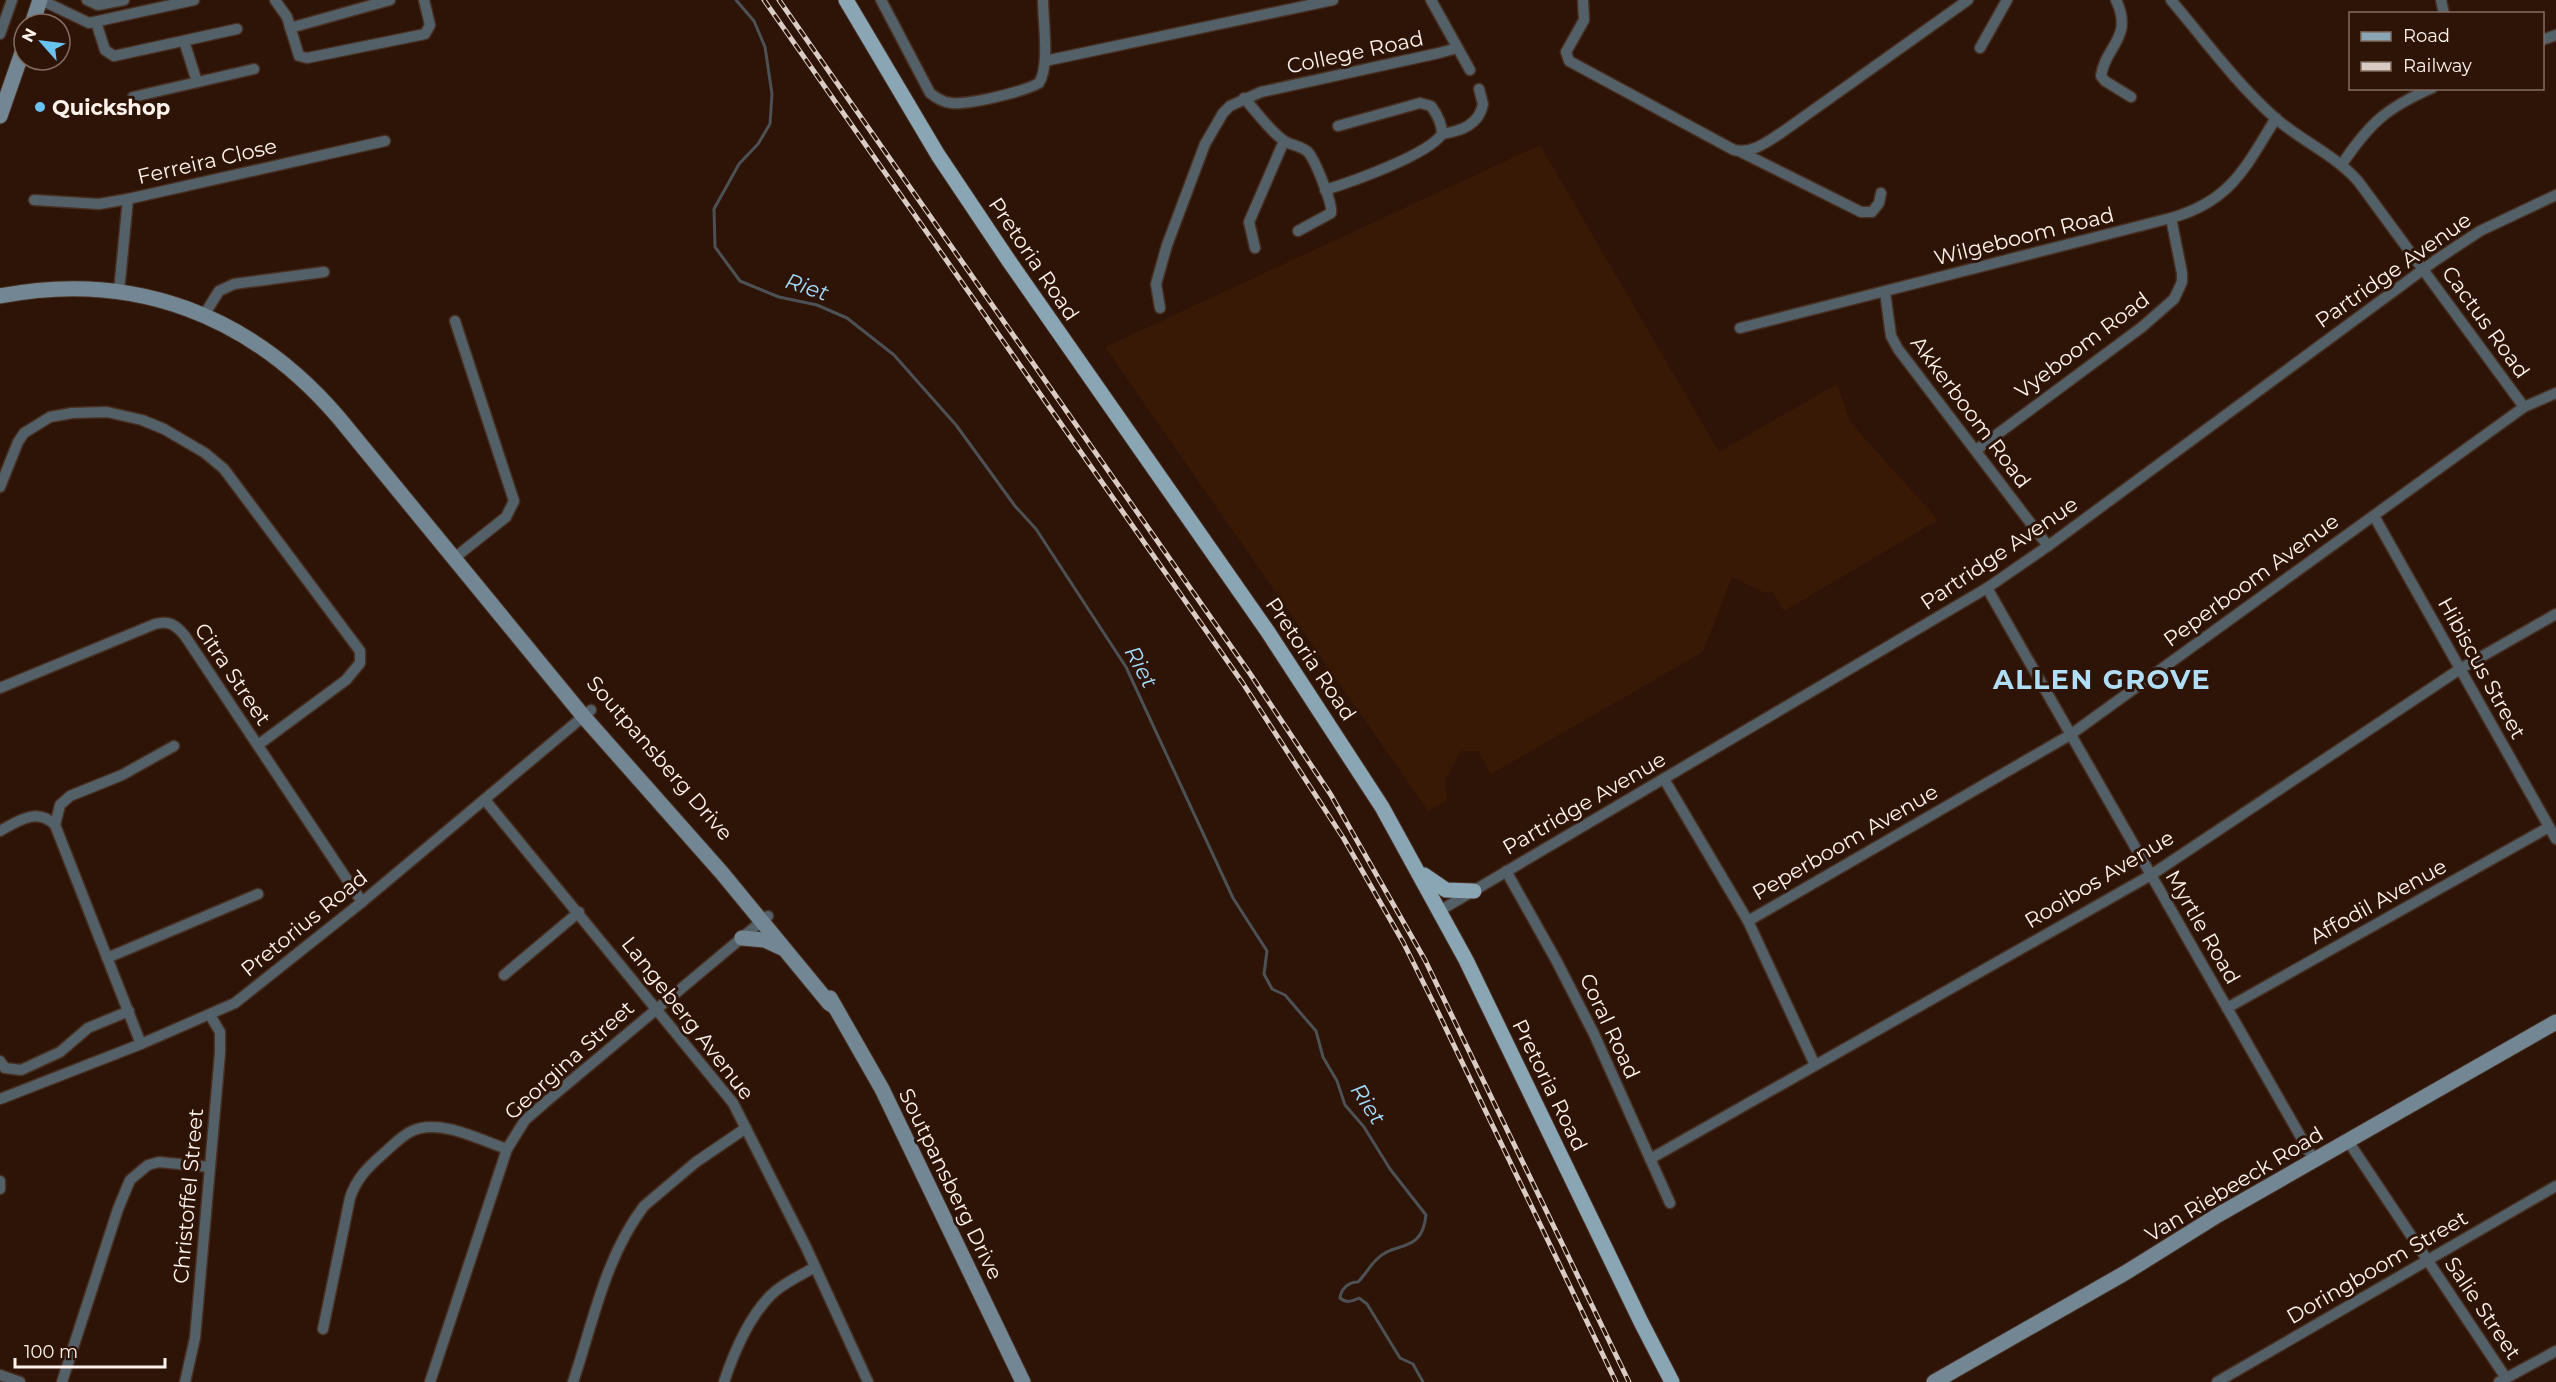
<svg xmlns="http://www.w3.org/2000/svg" width="2556" height="1382" font-family="Montserrat,sans-serif">
  <style>
    .built { fill: #381906 }
    .lines { fill: none; stroke-linecap: round; stroke-linejoin: round }
    .stream { stroke: #4c5156; stroke-width: 3 }
    .street-casing { stroke: #472f22; stroke-width: 13 }
    .secondary-casing { stroke: #472f22; stroke-width: 17 }
    .primary-casing { stroke: #472f22; stroke-width: 17 }
    .street { stroke: #536068; stroke-width: 10 }
    .secondary { stroke: #728793; stroke-width: 15 }
    .primary { stroke: #8aa6b5; stroke-width: 15 }
    .rail-casing { stroke: #dacbc5; stroke-width: 5 }
    .rail { stroke: #2e1406; stroke-width: 3; stroke-dasharray: 9; stroke-linecap: butt }
    .poi-dot { fill: #69c3f1; stroke: #2e1406; stroke-width: 2 }
    .labels { text-anchor: middle; dominant-baseline: central; stroke-width: 6; stroke-linejoin: round; paint-order: stroke }
    .street-label { font-size: 21px; fill: #fef2ed; stroke: #2e1406 }
    .poi-label { font-size: 21px; font-weight: bold; fill: #fef2ed; stroke: #2e1406; text-anchor: start }
    .water-label { font-size: 22px; font-style: italic; fill: #a2dcfc; stroke: #2e1406 }
    .district-label { font-size: 27px; font-weight: bold; letter-spacing: 1.5px; fill: #afdef7; stroke: #2e1406 }
  </style>
  <rect width="100%" height="100%" fill="#2e1406"/>
  <polygon class="built" points="1540,145 1719,452 1837,384 1850,422 1938,520 1784,611 1772,591 1765,593 1732,577 1703,652 1491,774 1478,751 1461,751 1445,780 1447,800 1428,811 1105,347"/>
  <g class="lines">
    <path class="stream" d="M736 0 754 21 765 47 772 94 770 124 758 144 739 164 714 209 715 247 740 281 779 297 817 305 847 318 894 355 956 425 1015 506 1036 529 1126 667 1233 898 1267 951 1264 974 1272 989 1285 995 1316 1031 1323 1057 1337 1081 1345 1105 1364 1127 1390 1169 1426 1215C1422 1255 1394 1240 1376 1260 1369 1267 1365 1275 1358 1282 1348 1282 1341 1289 1340 1298 1346 1303 1351 1302 1359 1298L1367 1304 1400 1358 1413 1364 1423 1382"/>
    <g class="street-casing">
      <g id="street">
        <polyline points="41,0 89,23 194,0"/>
        <polyline points="87,0 98,5 124,0"/>
        <polyline points="275,0 287,17 299,56 307,58 425,34 430,25 424,0"/>
        <path d="M881 0 930 93C936 98 942 102 951 103 968 105 1023 92 1039 83 1050 66 1043 21 1043 0"/>
        <polyline points="1431,0 1470,70"/>
        <path d="M1583 0 1584 20 1566 52 1569 61 1734 150C1752 154 1767 142 1781 133L1968 0"/>
        <path d="M2116 0C2134 38 2105 46 2101 76L2105 81 2131 97"/>
        <path d="M2171 0C2204 39 2236 83 2274 117 2301 141 2334 154 2358 181L2524 407"/>
        <polyline points="2441,0 2444,14"/>
        <polyline points="96,22 105,50 114,56 237,29"/>
        <polyline points="290,28 390,0"/>
        <polyline points="0,34 12,0"/>
        <polyline points="2542,40 2556,35"/>
        <polyline points="184,41 197,82"/>
        <polyline points="1980,48 2007,0"/>
        <polyline points="1045,61 1333,0"/>
        <polyline points="133,97 254,69"/>
        <path d="M1244 98C1256 111 1268 129 1283 140 1291 146 1300 145 1308 152 1315 160 1333 204 1331 213L1298 231"/>
        <path d="M1442 134C1461 131 1479 125 1483 104L1479 89"/>
        <polyline points="1739,151 1861,212 1872,212 1879,203 1881,193"/>
        <path d="M2342 164C2370 123 2386 108 2432 88"/>
        <path d="M1325 190C1351 182 1428 155 1442 134 1442 124 1437 114 1431 106L1420 103 1338 126"/>
        <polyline points="34,200 99,204 128,199"/>
        <polyline points="1255,248 1249,222 1284,141"/>
        <polyline points="119,291 128,199 385,141"/>
        <polyline points="1885,292 1891,336 1898,349 2048,546"/>
        <polyline points="1160,308 1156,284 1167,245 1205,144 1223,113 1230,106 1261,92 1439,53 1457,48"/>
        <polyline points="204,315 219,291 234,284 324,272"/>
        <path d="M1740 328 2171 218C2231 201 2245 168 2276 118"/>
        <polyline points="1976,450 2142,327 2174,299 2182,282 2182,273 2171,218"/>
        <polyline points="0,487 18,442 24,433 50,417 72,413 107,412 142,420 164,429 205,453 224,469 360,651 360,663 346,680 258,745"/>
        <polyline points="2374,516 2556,839"/>
        <polyline points="453,559 506,517 514,501 455,321"/>
        <polyline points="1987,588 2314,1160"/>
        <path d="M0 688 155 624C169 620 176 625 185 636L362 902"/>
        <polyline points="1664,779 1748,921 1815,1065"/>
        <polyline points="485,800 733,1103 806,1247 868,1382"/>
        <path d="M0 831C18 821 37 807 55 825"/>
        <polyline points="1506,871 1556,960 1594,1034 1670,1203"/>
        <polyline points="1441,910 1987,588 2048,546 2436,260 2480,231 2556,195"/>
        <polyline points="1748,921 2070,735 2524,407 2556,393"/>
        <polyline points="107,958 258,894"/>
        <polyline points="504,975 579,912"/>
        <polyline points="2227,1008 2549,827"/>
        <polyline points="141,1044 55,825 60,805 70,796 122,775 174,746"/>
        <polyline points="0,1061 5,1068 21,1070 60,1052 88,1028 129,1011"/>
        <polyline points="0,1099 141,1044 235,1003 362,902 591,710"/>
        <polyline points="2348,1141 2506,1378"/>
        <polyline points="1650,1159 2151,875 2460,669 2556,614"/>
        <polyline points="0,1181 0,1189"/>
        <path d="M323 1329 350 1198C356 1179 368 1167 383 1154 392 1146 401 1136 412 1131 440 1118 480 1140 507 1149"/>
        <polyline points="0,1375 20,1382"/>
        <polyline points="62,1382 118,1209 130,1180 148,1165 159,1162 210,1167"/>
        <polyline points="185,1382 195,1338 220,1053 220,1032 210,1015"/>
        <polyline points="430,1382 507,1149 525,1120 548,1100 768,916"/>
        <path d="M573 1382C593 1323 605 1257 644 1206L696 1162 746 1128"/>
        <path d="M724 1382C734 1352 748 1318 771 1295 783 1283 800 1276 815 1267"/>
        <polyline points="2217,1382 2556,1186"/>
        <polyline points="2499,1382 2556,1351"/>
      </g>
    </g>
    <g class="secondary-casing">
      <g id="secondary">
        <polyline points="32,24 40,0"/>
        <polyline points="0,116 24,47"/>
        <path d="M0 296C134 270 251 315 339 418L584 717 722 873 829 1003 835 1007"/>
        <polyline points="742,938 765,940 782,948"/>
        <polyline points="830,998 882,1089 1023,1382"/>
        <polyline points="1934,1382 2125,1273 2218,1215 2556,1022"/>
      </g>
    </g>
    <g class="primary-casing">
      <g id="primary">
        <polyline points="846,0 938,155 1009,261 1268,632 1382,807 1466,960 1641,1322 1672,1382"/>
        <polyline points="1424,875 1446,890 1474,891"/>
      </g>
    </g>
    <use href="#street" class="street"/>
    <use href="#secondary" class="secondary"/>
    <use href="#primary" class="primary"/>
    <g class="rail-casing">
      <g id="rail">
        <polyline points="764,0 1242,682 1344,839 1403,942 1436,1008 1616,1382"/>
        <polyline points="779,0 1251,675 1331,795 1425,960 1629,1382"/>
      </g>
    </g>
    <use href="#rail" class="rail"/>
  </g>
  <circle class="poi-dot" cx="40" cy="107" r="6"/>
  <g class="labels">
    <g class="street-label">
      <text transform="translate(1355 52) rotate(-12)">College Road</text>
      <text transform="translate(207 161) rotate(-13)">Ferreira Close</text>
      <text transform="translate(2024 236) rotate(-14)">Wilgeboom Road</text>
      <text transform="translate(1034 259) rotate(56)">Pretoria Road</text>
      <text transform="translate(2393 270) rotate(-35)">Partridge Avenue</text>
      <text transform="translate(2486 322) rotate(54)">Cactus Road</text>
      <text transform="translate(2082 345) rotate(-37)">Vyeboom Road</text>
      <text transform="translate(1971 412) rotate(53)">Akkerboom Road</text>
      <text transform="translate(1999 553) rotate(-34)">Partridge Avenue</text>
      <text transform="translate(2251 580) rotate(-36)">Peperboom Avenue</text>
      <text transform="translate(1311 659) rotate(56)">Pretoria Road</text>
      <text transform="translate(2482 668) rotate(61)">Hibiscus Street</text>
      <text transform="translate(233 674) rotate(56)">Citra Street</text>
      <text transform="translate(660 758) rotate(49)">Soutpansberg Drive</text>
      <text transform="translate(1584 803) rotate(-30)">Partridge Avenue</text>
      <text transform="translate(1845 842) rotate(-30)">Peperboom Avenue</text>
      <text transform="translate(2099 879) rotate(-31)">Rooibos Avenue</text>
      <text transform="translate(2378 901) rotate(-29)">Affodil Avenue</text>
      <text transform="translate(304 923) rotate(-39)">Pretorius Road</text>
      <text transform="translate(2203 927) rotate(60)">Myrtle Road</text>
      <text transform="translate(688 1018) rotate(52)">Langeberg Avenue</text>
      <text transform="translate(1610 1026) rotate(65)">Coral Road</text>
      <text transform="translate(569 1060) rotate(-42)">Georgina Street</text>
      <text transform="translate(1550 1085) rotate(64)">Pretoria Road</text>
      <text transform="translate(951 1184) rotate(64)">Soutpansberg Drive</text>
      <text transform="translate(2234 1184) rotate(-31)">Van Riebeeck Road</text>
      <text transform="translate(188 1196) rotate(-85)">Christoffel Street</text>
      <text transform="translate(2377 1267) rotate(-30)">Doringboom Street</text>
      <text transform="translate(2483 1308) rotate(56)">Salie Street</text>
    </g>
    <g class="poi-label">
      <text x="52" y="107">Quickshop</text>
    </g>
    <g class="water-label">
      <text transform="translate(807 287) rotate(19)">Riet</text>
      <text transform="translate(1141 667) rotate(62)">Riet</text>
      <text transform="translate(1368 1104) rotate(57)">Riet</text>
    </g>
    <g class="district-label">
      <text x="2102" y="679">ALLEN GROVE</text>
    </g>
  </g>
  <rect x="2349" y="12" width="195" height="78" fill="#2e1406" stroke="#816d62" stroke-width="1.5"/>
  <rect x="2361" y="32" width="30" height="9" fill="#8aa6b5" stroke="#816d62" stroke-width="1.5"/>
  <text x="2403" y="42" font-size="18" fill="#fef2ed">Road</text>
  <rect x="2361" y="62" width="30" height="9" fill="#dacbc5" stroke="#816d62" stroke-width="1.5"/>
  <text x="2403" y="72" font-size="18" fill="#fef2ed">Railway</text>
  <g transform="translate(42 42) rotate(298)"><circle r="28" fill="#2e1406" stroke="#816d62" stroke-width="1.5"/>
  <path d="M0-4.5L10 22L0 15L-10 22Z" fill="#69c3f1"/>
  <text y="-9" font-size="16" font-weight="bold" text-anchor="middle" fill="#fef2ed">N</text>
  </g>
  <path d="M15 1358v9h150v-9" fill="none" stroke="#fef2ed" stroke-width="3"/>
  <text x="24" y="1358" font-size="18" fill="#fef2ed" stroke="#2e1406" stroke-width="4.5" paint-order="stroke">100 m</text>
</svg>
